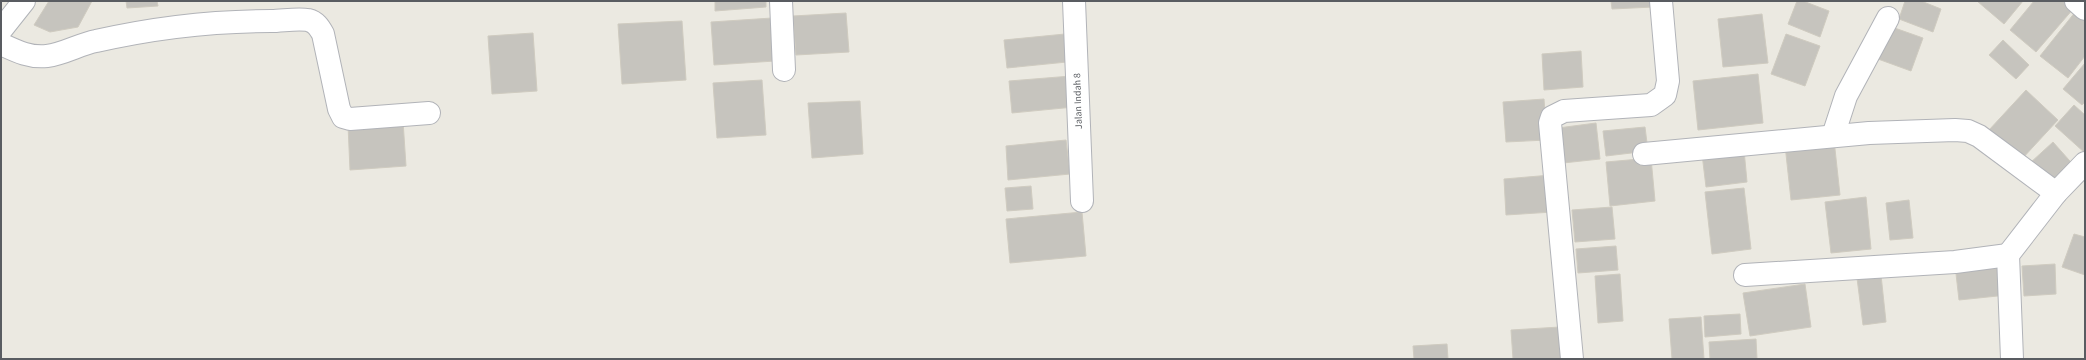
<svg xmlns="http://www.w3.org/2000/svg" width="2086" height="360" font-family="'Source Sans 3',sans-serif">
  <style>
    .building { fill: #c6c4be; stroke: #cfcbc0 }
    .lines { fill: none; stroke-linecap: round; stroke-linejoin: round }
    .street-casing { stroke: #b1b3b8; stroke-width: 24 }
    .secondary-casing { stroke: #b0b3b8; stroke-width: 24 }
    .street { stroke: #fff; stroke-width: 22 }
    .secondary { stroke: #fff; stroke-width: 22 }
    .labels { text-anchor: middle; dominant-baseline: central; stroke-width: 3; stroke-linejoin: round; paint-order: stroke }
    .street-label { font-size: 10px; fill: #595c61; stroke: #fff }
  </style>
  <rect width="100%" height="100%" fill="#ebe9e1"/>
  <g class="building">
    <polygon points="49,1 92,1 78,27 50,32 34,25"/>
    <polygon points="126,1 157,1 158,6 127,8"/>
    <polygon points="715,1 766,1 766,7 715,11"/>
    <polygon points="1611,1 1653,1 1653,7 1612,9"/>
    <polygon points="1797,1 1803,1 1829,11 1820,37 1788,24"/>
    <polygon points="1905,1 1921,1 1941,9 1933,32 1899,19"/>
    <polygon points="1977,1 2023,1 2004,24"/>
    <polygon points="2034,1 2065,1 2074,8 2036,52 2010,30"/>
    <polygon points="2076,11 2085,18 2085,56 2068,78 2040,56"/>
    <polygon points="846,13 849,52 796,55 793,16"/>
    <polygon points="1762,14 1768,63 1723,67 1718,19"/>
    <polygon points="772,18 775,61 714,65 711,22"/>
    <polygon points="682,21 686,80 622,84 618,24"/>
    <polygon points="1889,26 1923,38 1911,71 1878,59"/>
    <polygon points="533,33 537,91 492,94 488,36"/>
    <polygon points="1065,34 1067,62 1007,68 1004,40"/>
    <polygon points="1786,34 1820,46 1805,86 1771,74"/>
    <polygon points="2003,40 2029,65 2016,79 1989,55"/>
    <polygon points="1581,51 1583,87 1544,90 1542,54"/>
    <polygon points="2085,63 2085,102 2082,105 2063,89"/>
    <polygon points="1758,74 1763,123 1698,130 1693,81"/>
    <polygon points="1071,76 1074,107 1012,113 1009,81"/>
    <polygon points="762,80 766,135 717,138 713,83"/>
    <polygon points="2026,90 2058,120 2021,160 1989,130"/>
    <polygon points="1544,99 1547,140 1506,142 1503,102"/>
    <polygon points="860,101 863,154 812,158 808,103"/>
    <polygon points="2074,105 2085,115 2085,153 2055,126"/>
    <polygon points="403,121 406,166 350,170 348,125"/>
    <polygon points="1596,123 1600,159 1563,163 1558,128"/>
    <polygon points="1645,127 1648,151 1606,156 1603,131"/>
    <polygon points="1066,140 1070,174 1008,180 1006,146"/>
    <polygon points="1834,140 1840,195 1791,200 1785,145"/>
    <polygon points="2053,142 2077,169 2053,190 2030,163"/>
    <polygon points="1744,150 1747,182 1706,187 1702,154"/>
    <polygon points="1651,158 1655,201 1610,206 1606,162"/>
    <polygon points="1551,175 1553,212 1506,215 1504,179"/>
    <polygon points="1031,186 1033,209 1007,211 1005,188"/>
    <polygon points="1744,188 1751,249 1712,254 1705,192"/>
    <polygon points="1866,197 1871,249 1831,253 1825,202"/>
    <polygon points="1909,200 1913,238 1890,240 1886,203"/>
    <polygon points="1612,207 1615,239 1575,242 1572,210"/>
    <polygon points="1082,212 1086,256 1010,263 1006,219"/>
    <polygon points="2074,234 2085,237 2085,275 2062,267"/>
    <polygon points="1616,246 1618,270 1578,273 1576,249"/>
    <polygon points="2003,259 2007,295 1959,300 1955,265"/>
    <polygon points="2055,264 2056,294 2024,296 2022,266"/>
    <polygon points="1620,274 1623,321 1598,323 1595,276"/>
    <polygon points="1881,275 1886,322 1863,325 1857,278"/>
    <polygon points="1805,284 1811,327 1750,336 1743,293"/>
    <polygon points="1740,314 1741,334 1705,337 1704,316"/>
    <polygon points="1701,317 1704,359 1672,359 1669,319"/>
    <polygon points="1560,327 1562,359 1513,359 1511,330"/>
    <polygon points="1756,339 1757,359 1710,359 1709,342"/>
    <polygon points="1447,344 1448,359 1414,359 1413,346"/>
  </g>
  <g class="lines">
    <g class="street-casing">
      <g id="street">
        <polyline points="781,1 784,70"/>
        <polyline points="1074,1 1082,201"/>
        <polyline points="2076,1 2085,9"/>
        <path d="M1 44C16 51 30 58 47 56 64 54 80 44 96 41 153 28 213 21 271 21 282 21 297 18 308 20 316 22 319 27 323 34L339 109 343 117 350 119 429 113"/>
        <polyline points="1833,136 1846,96 1888,18"/>
        <polyline points="1644,154 1869,133 1955,130 1968,131 1979,136 2056,193"/>
        <polyline points="1745,275 1955,262 2008,255"/>
        <polyline points="1572,359 1550,123 1552,117 1564,111 1651,105 1665,95 1668,81 1661,1"/>
        <polyline points="2012,359 2008,255 2056,193 2085,163"/>
      </g>
    </g>
    <g class="secondary-casing">
      <polyline id="secondary" points="1,30 24,1"/>
    </g>
    <use href="#street" class="street"/>
    <use href="#secondary" class="secondary"/>
  </g>
  <g class="labels">
    <g class="street-label">
      <text transform="translate(1078 101) rotate(-92)">Jalan Indah 8</text>
    </g>
  </g>
  <rect width="2086" height="360" fill="none" stroke="#595c61" stroke-width="4"/>
</svg>
